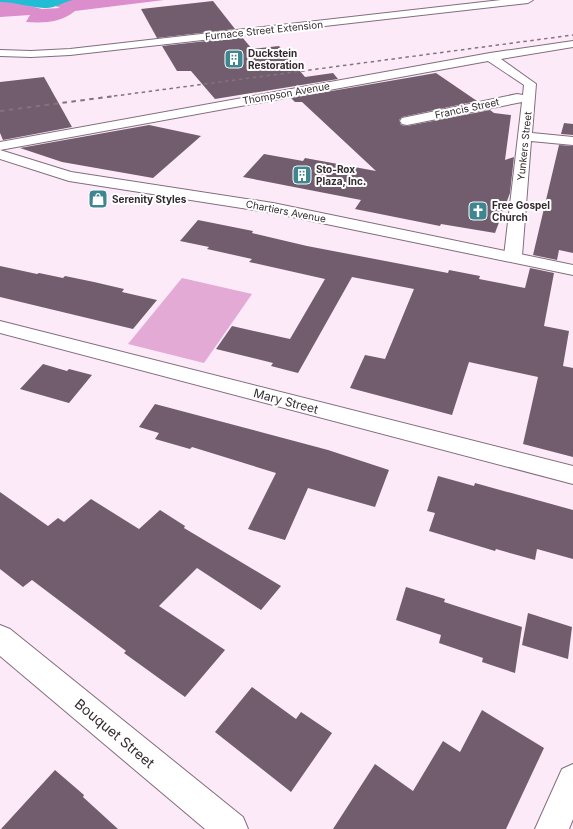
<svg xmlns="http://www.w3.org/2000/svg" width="573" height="829" font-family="Inter,sans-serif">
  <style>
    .green { fill: #e3aad6 }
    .forest { fill: #db8ecb }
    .water { fill: #22bcd4 }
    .building { fill: #715d6d }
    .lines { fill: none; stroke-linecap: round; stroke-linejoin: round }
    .minor-casing { stroke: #826d7d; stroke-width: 2 }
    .major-casing { stroke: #826d7d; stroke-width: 2 }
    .minor { fill: #fff; fill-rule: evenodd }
    .major { fill: #fff; fill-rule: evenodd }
    .rail-far1 { stroke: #81747d; stroke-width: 1.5; stroke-dasharray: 3.5 3.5; stroke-linecap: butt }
    .rail { stroke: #81747d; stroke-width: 2; stroke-dasharray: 4.5 4.5; stroke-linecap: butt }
    .labels { text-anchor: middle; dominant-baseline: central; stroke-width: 4; stroke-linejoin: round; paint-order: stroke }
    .far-street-label { font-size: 10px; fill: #342b31; stroke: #fff }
    .far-poi-label { font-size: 10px; font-weight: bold; fill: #342b31; stroke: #fff; text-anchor: start }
    .street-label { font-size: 12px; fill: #342b31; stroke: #fff }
    .near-street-label { font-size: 14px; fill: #342b31; stroke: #fff }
  </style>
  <rect width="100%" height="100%" fill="#fdeaf8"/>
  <polygon class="green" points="182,278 252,294 204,363 128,344"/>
  <path class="forest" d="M58 0H164L75 11C60 23 44 23 26 22L30 15 0 17V1L21 2 22 4 42 9 60 8 51 4Z"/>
  <path class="water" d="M0 0H74C64 1 55 9 44 8 29 7 15 2 0 2Z"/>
  <g class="building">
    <polygon points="213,1 235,29 157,38 141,9"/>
    <polygon points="242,37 252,49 279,46 305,77 333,73 338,79 215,99 191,71 177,71 162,46"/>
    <polygon points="436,73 477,101 402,117 399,120 401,125 407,126 490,110 494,113 511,115 505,160 514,157 510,193 495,233 441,224 440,226 355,209 361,200 243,177 264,154 303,161 305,158 376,171 302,102 295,102 291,98"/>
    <polygon points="44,77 72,127 3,140 0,133 0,82"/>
    <polygon points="564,123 573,124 573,135 561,134"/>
    <polygon points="149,125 201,136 153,178 62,162 20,148"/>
    <polygon points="559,145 573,146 573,253 559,250 557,260 533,255"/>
    <polygon points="198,220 253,231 252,233 307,246 448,273 449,270 480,276 479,279 525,288 530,268 554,273 544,326 569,331 563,366 573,368 573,457 523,444 538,377 469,362 452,415 350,388 365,355 385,359 414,289 352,277 298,373 271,366 273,363 216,349 232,326 290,339 325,279 249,262 252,259 207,249 209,247 180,241"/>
    <polygon points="0,266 37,274 39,273 63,278 65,276 94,282 124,289 122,292 157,300 133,329 0,297"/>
    <polygon points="43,364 67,371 69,369 92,375 69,403 20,389"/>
    <polygon points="155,404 328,450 389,470 375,507 308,488 285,540 248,529 276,473 192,447 190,449 155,439 159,433 139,427"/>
    <polygon points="438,476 474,486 475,483 573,510 573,559 537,549 535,560 496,549 495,551 429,531 435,513 427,511"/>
    <polygon points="0,492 48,526 58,518 64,522 91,499 139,529 160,510 185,526 184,528 281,586 261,610 197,568 159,606 225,650 185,697 124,653 126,651 32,580 23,587 0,569"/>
    <polygon points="406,587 445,599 444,602 522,627 515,673 482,662 483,658 439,643 441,635 396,620"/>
    <polygon points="528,613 572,627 568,659 522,645"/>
    <polygon points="252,687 296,719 301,712 332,733 291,792 215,732"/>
    <polygon points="482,710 544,748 506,829 333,829 375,764 413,791 443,741 460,752"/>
    <polygon points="55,770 84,795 83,797 118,829 1,829"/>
  </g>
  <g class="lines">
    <g class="minor-casing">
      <g id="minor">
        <polygon points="501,0 533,0 528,3 70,55 31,57 0,56 0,50 31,51 70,49"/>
        <polygon points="573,41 573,47 501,59 536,84 532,133 573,137 573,145 531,141 522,256 519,260 513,261 507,260 504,256 522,102 407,125 402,124 400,121 402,118 407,117 517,94 523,95 524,85 488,61 0,150 0,142 490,53"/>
        <polygon points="0,321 573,466 573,484 0,333"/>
        <polygon points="0,625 10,629 243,817 248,829 205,829 0,656"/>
        <polygon points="573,764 573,819 569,829 535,829 562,769"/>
      </g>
    </g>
    <g class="major-casing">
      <polygon id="major" points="0,150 71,172 273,203 573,265 573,275 273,213 69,181 0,159"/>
    </g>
    <use href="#minor" class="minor"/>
    <use href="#major" class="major"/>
    <polyline class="rail-far1" points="107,97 573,35"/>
    <polyline class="rail" points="0,111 115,96"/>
  </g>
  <defs>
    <g id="building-square" transform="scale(1)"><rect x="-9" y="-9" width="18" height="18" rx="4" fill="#408592" stroke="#fff"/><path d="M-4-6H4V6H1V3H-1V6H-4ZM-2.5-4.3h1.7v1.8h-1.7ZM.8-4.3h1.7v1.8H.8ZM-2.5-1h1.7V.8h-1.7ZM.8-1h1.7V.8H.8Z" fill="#fff"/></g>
    <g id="shop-square" transform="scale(1)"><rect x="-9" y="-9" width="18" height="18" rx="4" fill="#408592" stroke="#fff"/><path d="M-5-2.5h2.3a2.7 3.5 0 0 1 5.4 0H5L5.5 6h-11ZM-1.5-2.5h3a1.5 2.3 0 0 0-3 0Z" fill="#fff"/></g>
    <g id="church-square" transform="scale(1)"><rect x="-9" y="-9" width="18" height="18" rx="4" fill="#408592" stroke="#fff"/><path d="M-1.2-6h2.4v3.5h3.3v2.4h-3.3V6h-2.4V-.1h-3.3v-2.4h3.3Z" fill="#fff"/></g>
  </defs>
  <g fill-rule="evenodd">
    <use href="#building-square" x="234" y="59"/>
    <use href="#building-square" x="302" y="175"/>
    <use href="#shop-square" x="98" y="199"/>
    <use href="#church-square" x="478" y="211"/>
  </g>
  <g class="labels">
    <g class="far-street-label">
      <text transform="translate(264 30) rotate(-6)">Furnace Street Extension</text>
      <text transform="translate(286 93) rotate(-10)">Thompson Avenue</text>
      <text transform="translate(467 108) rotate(-12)">Francis Street</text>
      <text transform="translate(524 146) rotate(-84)">Yunkers Street</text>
      <text transform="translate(286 211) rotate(11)">Chartiers Avenue</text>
    </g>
    <g class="far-poi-label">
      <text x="248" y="53">Duckstein<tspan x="248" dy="12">Restoration</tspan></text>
      <text x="316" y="169">Sto-Rox<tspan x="316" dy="12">Plaza, Inc.</tspan></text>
      <text x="112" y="199">Serenity Styles</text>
      <text x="492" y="205">Free Gospel<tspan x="492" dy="12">Church</tspan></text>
    </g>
    <g class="street-label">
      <text transform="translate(286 401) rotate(15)">Mary Street</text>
    </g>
    <g class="near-street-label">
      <text transform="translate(115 733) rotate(40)">Bouquet Street</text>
    </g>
  </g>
</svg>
